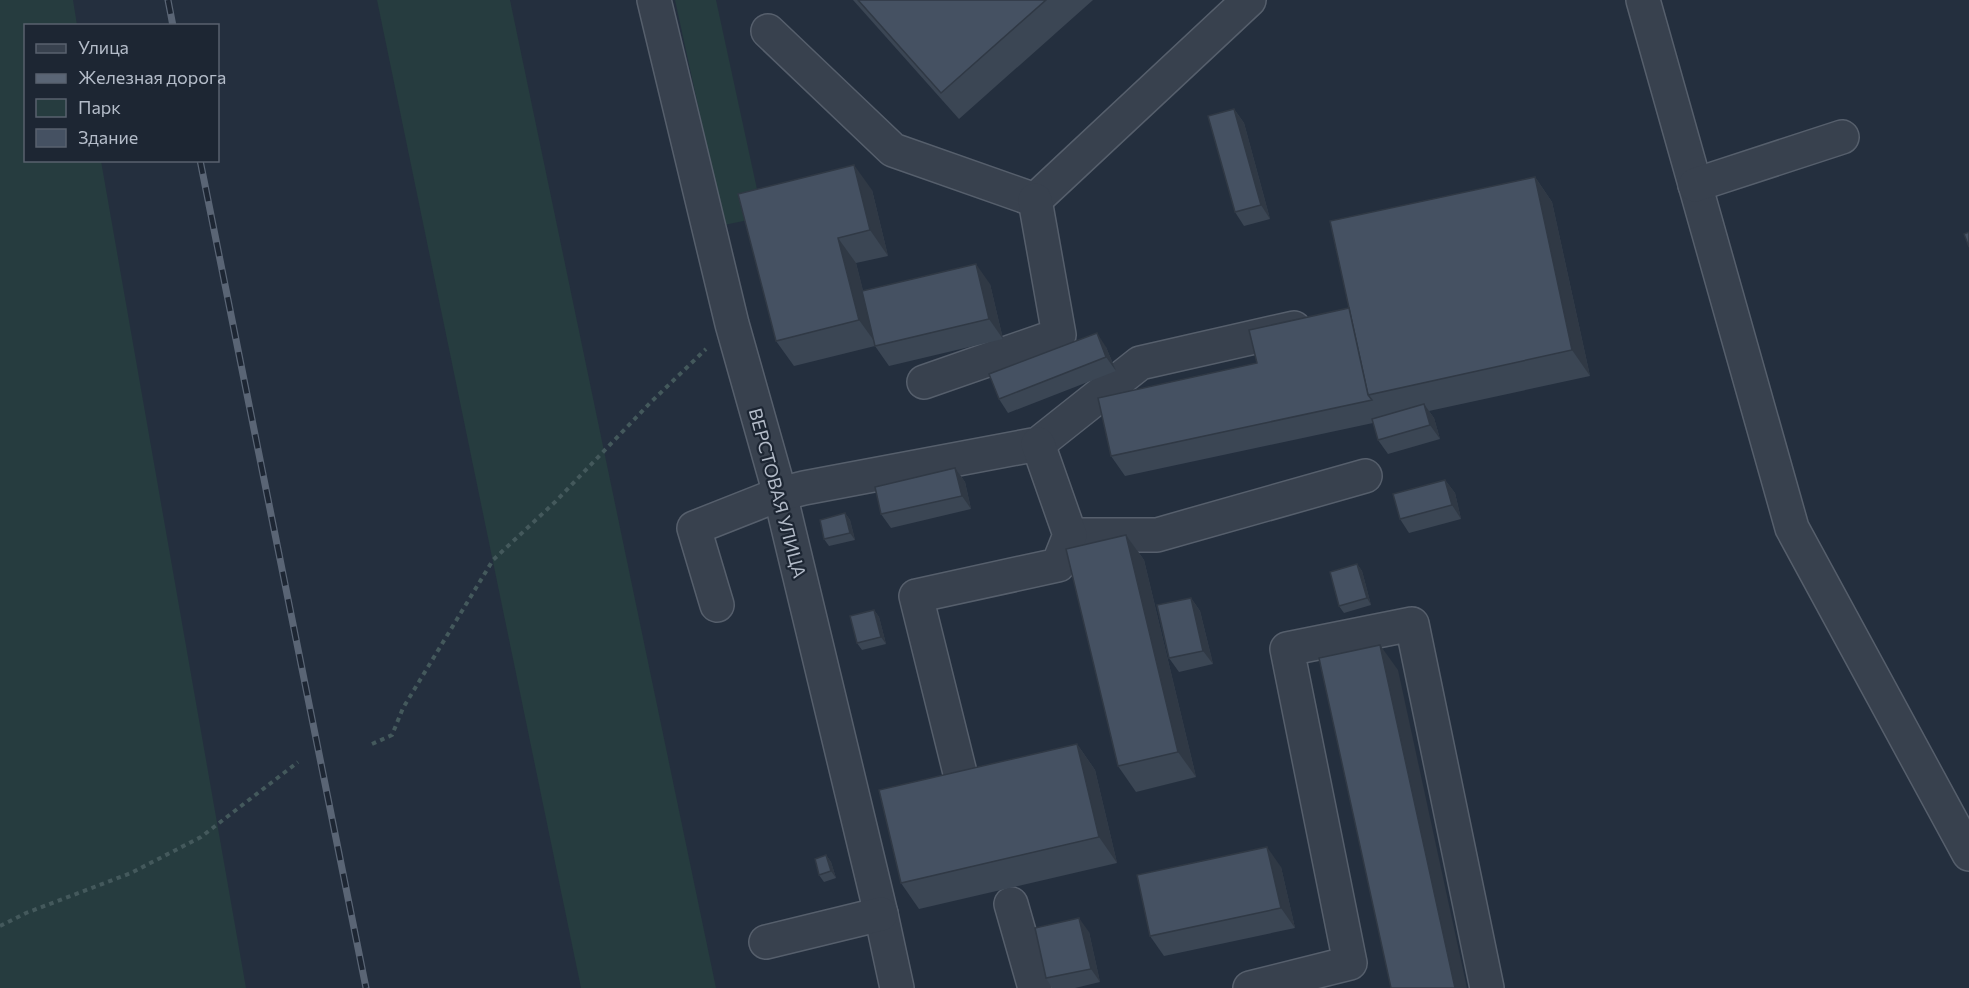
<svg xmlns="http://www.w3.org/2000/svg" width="1969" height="988" font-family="Commissioner,sans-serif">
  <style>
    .green { fill: #263c3f }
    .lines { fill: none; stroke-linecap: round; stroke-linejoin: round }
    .minor-casing { stroke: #565f6c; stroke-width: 36 }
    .path { stroke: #44595c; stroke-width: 4; stroke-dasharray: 4.5 4.5; stroke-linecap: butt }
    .minor { stroke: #38414e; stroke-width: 33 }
    .rail-casing { stroke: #5a6575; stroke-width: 7 }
    .rail { stroke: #1d2633; stroke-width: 4.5; stroke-dasharray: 14; stroke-linecap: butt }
    .wall { fill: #3b4654 }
    .shaded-wall { fill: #303945 }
    .building { fill: #455162; stroke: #303945; stroke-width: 1.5 }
    .labels { text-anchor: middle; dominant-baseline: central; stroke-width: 4.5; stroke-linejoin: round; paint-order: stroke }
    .street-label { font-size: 18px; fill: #b4bcc9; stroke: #1d2633 }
  </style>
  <rect width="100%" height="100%" fill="#242f3e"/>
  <g class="green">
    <polygon points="0,0 73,0 77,25 26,26 26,160 101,161 246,988 0,988"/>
    <polygon points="377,0 510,0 716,988 581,988"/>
    <polygon points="675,0 716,0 763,217 724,225"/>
  </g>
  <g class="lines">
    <g class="minor-casing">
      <g id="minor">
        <polyline points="654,0 732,324 780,494 881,914 897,988"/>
        <polyline points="1643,0 1792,528 1969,854"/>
        <polyline points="768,31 893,150 1035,200 1249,0"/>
        <polyline points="1695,185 1842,137"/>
        <polyline points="924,382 1059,335 1035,200"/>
        <polyline points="1070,535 1157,535 1365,476"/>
        <polyline points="717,605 694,528 780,494 804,488 1038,444 1140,363 1294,328"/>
        <polyline points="962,781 916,596 1058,565 1070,535 1038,444"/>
        <polyline points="1011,904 1035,988"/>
        <polyline points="766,942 881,914"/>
        <polyline points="1250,988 1350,963 1287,649 1412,624 1487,988"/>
      </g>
    </g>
    <g class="path">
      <polyline points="372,744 392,735 403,708 493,560 555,502 651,402 706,349"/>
      <polyline points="0,926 26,913 131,873 201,837 298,762"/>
    </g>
    <use href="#minor" class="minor"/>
    <g class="rail-casing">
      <g id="rail">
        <polyline points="168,0 173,26"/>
        <polyline points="200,160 366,988"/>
      </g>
    </g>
    <use href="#rail" class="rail"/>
  </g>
  <g class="wall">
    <polygon points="853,0 1093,0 959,119"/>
    <polygon points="1234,109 1244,123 1270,219 1244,226 1235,212"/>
    <polygon points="1535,177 1552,202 1590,376 1429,411 1434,418 1440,439 1388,454 1378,440 1373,423 1125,476 1111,456 1349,308"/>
    <polygon points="872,190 888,256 856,263 863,291 990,284 1003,339 889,366 875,346 794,366 776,341 738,194"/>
    <polygon points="1106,347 1116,371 1008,413 999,399"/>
    <polygon points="955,468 965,482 971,509 891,528 881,514"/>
    <polygon points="1445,480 1455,493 1461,519 1409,533 1400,519"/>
    <polygon points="845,513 850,520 855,540 829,546 824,539"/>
    <polygon points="1126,535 1144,560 1196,777 1136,792 1118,766"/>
    <polygon points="1357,564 1362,571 1371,605 1344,613 1339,606"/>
    <polygon points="1191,598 1200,611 1213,664 1179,672 1169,658"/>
    <polygon points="874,610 879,617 886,644 862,650 857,643"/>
    <polygon points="1077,744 1095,770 1117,863 919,909 901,883"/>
    <polygon points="826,855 831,862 836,878 824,882 819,875"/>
    <polygon points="1281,867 1295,928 1164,956 1150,936"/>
    <polygon points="1089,932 1100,982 1075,988 1052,988 1046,978"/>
  </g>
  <g class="shaded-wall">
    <polygon points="1234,109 1244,123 1270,219 1261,205"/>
    <polygon points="854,165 872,190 888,256 870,230"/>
    <polygon points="1535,177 1552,202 1590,376 1572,350"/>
    <polygon points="838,238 856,263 877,345 859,320"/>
    <polygon points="976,264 990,284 1003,339 989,319"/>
    <polygon points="1097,333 1106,347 1116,371 1106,357"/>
    <polygon points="1424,404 1434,418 1440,439 1430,425"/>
    <polygon points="955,468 965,482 971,509 962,496"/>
    <polygon points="1445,480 1455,493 1461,519 1452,505"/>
    <polygon points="845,513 850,520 855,540 850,533"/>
    <polygon points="1126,535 1144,560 1196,777 1178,752"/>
    <polygon points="1357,564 1362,571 1371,605 1367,598"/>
    <polygon points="1191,598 1200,611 1213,664 1203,651"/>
    <polygon points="874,610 879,617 886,644 881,637"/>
    <polygon points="1380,645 1398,670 1467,988 1455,988"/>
    <polygon points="1077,744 1095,770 1117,863 1099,837"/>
    <polygon points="1267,847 1281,867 1295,928 1281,908"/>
    <polygon points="826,855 831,862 836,878 831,871"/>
    <polygon points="1079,918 1089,932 1100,982 1091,969"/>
  </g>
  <g class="building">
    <polygon points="858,0 1046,0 941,93"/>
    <polygon points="1234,109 1261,205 1235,212 1208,116"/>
    <polygon points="854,165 870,230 838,238 859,320 776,341 738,194"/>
    <polygon points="1535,177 1572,350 1368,395 1330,221"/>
    <polygon points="1969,232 1969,247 1964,234"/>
    <polygon points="976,264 989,319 875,346 862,291"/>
    <polygon points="1349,308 1368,395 1372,400 1111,456 1098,398 1257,363 1249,330"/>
    <polygon points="1097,333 1106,357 999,399 989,374"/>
    <polygon points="1424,404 1430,425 1378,440 1372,419"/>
    <polygon points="955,468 962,496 881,514 875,487"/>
    <polygon points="1445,480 1452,505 1400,519 1393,494"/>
    <polygon points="845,513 850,533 824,539 820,520"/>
    <polygon points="1126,535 1178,752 1118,766 1066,549"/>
    <polygon points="1357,564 1367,598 1339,606 1330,572"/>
    <polygon points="1191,598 1203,651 1169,658 1157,605"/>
    <polygon points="874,610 881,637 857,643 850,616"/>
    <polygon points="1380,645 1455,988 1391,988 1319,658"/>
    <polygon points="1077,744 1099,837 901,883 879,790"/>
    <polygon points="1267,847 1281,908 1150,936 1137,875"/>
    <polygon points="826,855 831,871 819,875 815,859"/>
    <polygon points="1079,918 1091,969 1046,978 1035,928"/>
  </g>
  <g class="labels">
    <g class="street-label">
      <text transform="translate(778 493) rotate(75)">ВЕРСТОВАЯ УЛИЦА</text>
    </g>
  </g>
  <rect x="24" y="24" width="195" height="138" fill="#1d2633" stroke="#59626f" stroke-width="1.5"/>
  <rect x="36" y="44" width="30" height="9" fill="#38414e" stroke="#59626f" stroke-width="1.5"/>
  <text x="78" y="54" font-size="18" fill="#b4bcc9">Улица</text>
  <rect x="36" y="74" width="30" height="9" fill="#5a6575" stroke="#59626f" stroke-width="1.5"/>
  <text x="78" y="84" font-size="18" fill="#b4bcc9">Железная дорога</text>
  <rect x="36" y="99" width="30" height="18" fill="#263c3f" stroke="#59626f" stroke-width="1.5"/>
  <text x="78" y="114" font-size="18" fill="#b4bcc9">Парк</text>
  <rect x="36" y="129" width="30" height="18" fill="#455162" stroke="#59626f" stroke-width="1.5"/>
  <text x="78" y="144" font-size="18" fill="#b4bcc9">Здание</text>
</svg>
